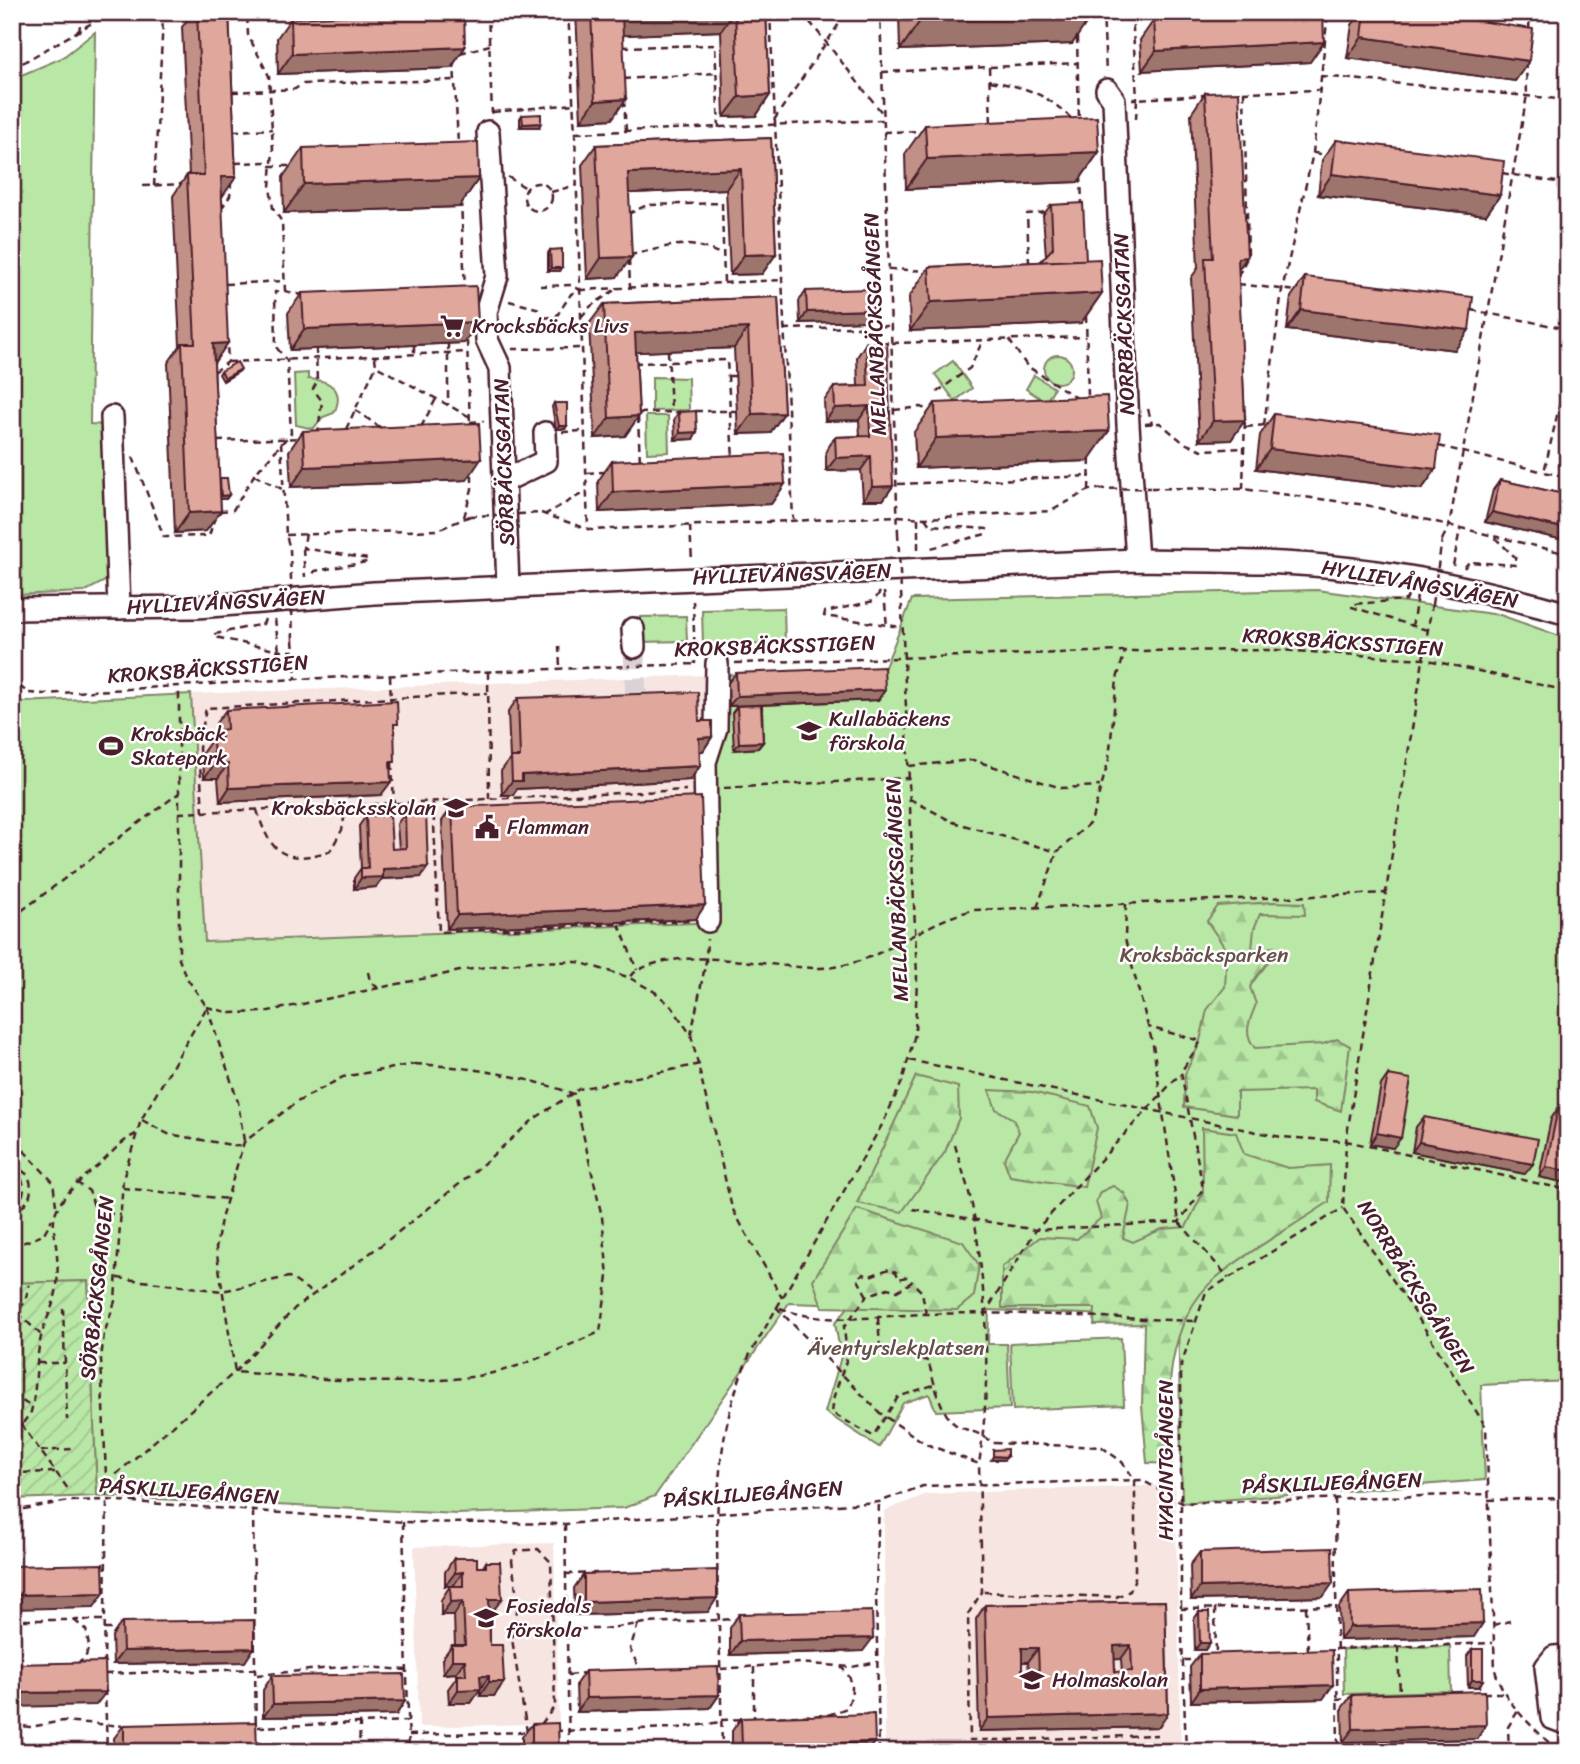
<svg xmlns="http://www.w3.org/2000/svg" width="1580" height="1764" font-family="Sriracha,sans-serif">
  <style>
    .built { fill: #f6e5e1 }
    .green { fill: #b8e7a6; stroke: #818368; stroke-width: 2 }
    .forest { fill: url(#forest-firs); stroke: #818368; stroke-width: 2 }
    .garden { fill: url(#garden-furrows); stroke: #818368; stroke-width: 2 }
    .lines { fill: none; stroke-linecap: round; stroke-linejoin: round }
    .minor-tunnel { stroke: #dbd2d5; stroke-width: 21; stroke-dasharray: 21 10; stroke-linecap: butt }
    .minor-casing { stroke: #4a1f2b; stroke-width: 26 }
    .path { stroke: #4a1f2b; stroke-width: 2.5; stroke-dasharray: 7 5; stroke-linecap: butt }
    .minor { stroke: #fff; stroke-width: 21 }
    .path-bridge { stroke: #4a1f2b; stroke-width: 2.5; stroke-dasharray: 7 5; stroke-linecap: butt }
    .wall { fill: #c19086; stroke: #4a1f2b; stroke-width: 2; fill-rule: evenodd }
    .shaded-wall { fill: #9d756d; stroke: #4a1f2b; stroke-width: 2 }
    .building { fill: #e0a79c; stroke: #4a1f2b; stroke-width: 2; fill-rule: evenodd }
    .labels { text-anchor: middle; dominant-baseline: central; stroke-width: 5; stroke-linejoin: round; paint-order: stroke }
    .street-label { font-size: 21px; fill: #4a1f2b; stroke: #fff }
    .poi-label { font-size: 21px; fill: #4a1f2b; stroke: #fff; text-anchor: start }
    .park-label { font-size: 21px; fill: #66514a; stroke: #fff }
  </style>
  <defs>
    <pattern id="forest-firs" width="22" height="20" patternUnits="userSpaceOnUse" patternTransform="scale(1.75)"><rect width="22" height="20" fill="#b8e7a6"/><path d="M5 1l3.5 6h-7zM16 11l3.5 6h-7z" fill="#a0c68f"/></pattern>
    <pattern id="garden-furrows" width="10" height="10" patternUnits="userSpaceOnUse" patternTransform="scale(1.75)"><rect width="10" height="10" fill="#b8e7a6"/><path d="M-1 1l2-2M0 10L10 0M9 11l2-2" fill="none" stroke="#a0c68f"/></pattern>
  </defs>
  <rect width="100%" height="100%" fill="#fff"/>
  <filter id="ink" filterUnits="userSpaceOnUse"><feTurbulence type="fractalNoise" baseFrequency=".0143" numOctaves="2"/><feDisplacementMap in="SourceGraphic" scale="14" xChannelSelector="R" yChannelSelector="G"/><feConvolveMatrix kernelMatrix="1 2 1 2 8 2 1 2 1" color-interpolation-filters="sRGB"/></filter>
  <g filter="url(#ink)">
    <g class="built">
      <polygon points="709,675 720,922 205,942 191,694"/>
      <polygon points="1175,1485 1181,1752 885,1752 884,1511 927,1494"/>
      <polygon points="554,1543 559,1723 419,1727 414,1547"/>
    </g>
    <g class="green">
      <polygon points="95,32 90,424 106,425 107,580 84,592 12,595 12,79 62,58"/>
      <circle cx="1058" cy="369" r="14"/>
      <polygon points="953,361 972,388 955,401 935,374"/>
      <path d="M308 373V379C331 380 345 390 334 413L323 417 313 429 296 425 294 374Z"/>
      <polygon points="1034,375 1054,388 1046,402 1026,389"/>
      <polygon points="652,377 688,378 689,410 652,411"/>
      <polygon points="646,416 668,416 669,452 647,453"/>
      <polygon points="1317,590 1500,615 1568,639 1568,1381 1481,1385 1485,1480 1182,1503 1178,1318 989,1310 988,1344 1007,1344 1010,1408 936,1411 929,1394 903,1403 879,1447 825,1412 841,1357 835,1323 850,1305 789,1303 655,1496 624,1508 457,1514 97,1496 88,1281 12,1283 12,738 22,702 191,694 205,942 720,922 709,675 883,672 912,599"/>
      <polygon points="784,608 785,644 703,645 702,610"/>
      <polygon points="686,616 687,641 640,642 640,617"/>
      <polygon points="1121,1338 1124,1405 1013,1410 1010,1343"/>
      <polygon points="1450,1646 1451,1691 1344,1694 1343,1649"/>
    </g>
    <g class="forest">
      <path d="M1272 902 1304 903 1305 915 1260 914 1254 929 1252 949 1275 947C1271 965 1258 971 1250 987L1256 1004C1250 1021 1242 1032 1255 1048L1323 1044 1337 1039 1350 1046 1341 1111 1314 1102V1090L1237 1092V1115L1184 1107 1185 1074 1199 1045 1207 1010 1225 987 1227 951 1207 921 1218 906Z"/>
      <polygon points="916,1076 958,1087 959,1118 945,1152 902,1212 857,1203"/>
      <polygon points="989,1090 1032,1092 1090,1106 1097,1128 1084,1187 1010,1176 1004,1160 1019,1132 1013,1119 996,1109"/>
      <path d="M1202 1128 1236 1133 1244 1154 1288 1168 1330 1165 1329 1202C1292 1227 1251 1249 1217 1277 1163 1322 1167 1402 1171 1464L1147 1463 1142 1406 1144 1324 1094 1325 1095 1308H1002V1267L1040 1237 1077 1239 1101 1218 1096 1202 1100 1192 1113 1186 1124 1193 1130 1205 1123 1238 1133 1242 1162 1229 1186 1227 1203 1193Z"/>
      <polygon points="857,1209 963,1242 979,1265 974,1296 957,1310 822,1307 813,1280"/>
    </g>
    <polygon class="garden" points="88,1281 97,1496 12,1499 12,1283"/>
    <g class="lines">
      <polyline class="minor-tunnel" points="634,647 636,700 644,700"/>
      <g class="minor-casing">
        <g id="minor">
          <polyline points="1107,90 1114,100 1128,425 1137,560"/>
          <polyline points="488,132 497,276 486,312 487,340 500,368 508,587"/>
          <polyline points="112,417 119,608"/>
          <polyline points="504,481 546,461 545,433"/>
          <path d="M12 609 197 607 374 593 1137 560C1209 561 1281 560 1352 569 1424 577 1498 594 1568 614"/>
          <polyline points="633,629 634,647"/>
          <polyline points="708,921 705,762 716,728 717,663"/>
          <polyline points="1568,1656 1554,1657 1546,1667 1552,1718 1568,1724"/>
        </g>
      </g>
      <g class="path">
        <polyline points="488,12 492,114"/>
        <polyline points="568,12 575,133 588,529"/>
        <polyline points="770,12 793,519"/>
        <polyline points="802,12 883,114"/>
        <polyline points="880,12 898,533"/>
        <polyline points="1103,12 1106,72"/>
        <polyline points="229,15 247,14"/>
        <polyline points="1529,30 1530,12"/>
        <polyline points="79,32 82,12"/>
        <polyline points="1077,37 1079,121"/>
        <polyline points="623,47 715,45 719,128"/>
        <polyline points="460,53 490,45"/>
        <polyline points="454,61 458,145"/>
        <polyline points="989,67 991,125"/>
        <polyline points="12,69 111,12"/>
        <polyline points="882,72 1077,63"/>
        <polyline points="1321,76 1568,100"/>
        <polyline points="623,79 716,73"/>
        <path d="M990 81C1029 88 1045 93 1074 121"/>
        <polyline points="232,92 295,89 303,84 454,80"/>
        <polyline points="1243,92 1320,90"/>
        <polyline points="1132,99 1137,99 1132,12"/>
        <polyline points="624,100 626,131"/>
        <polyline points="493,112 574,104"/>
        <polyline points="1136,119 1137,99 1205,95"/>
        <polyline points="774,120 847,12"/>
        <polyline points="233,131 272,129"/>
        <polyline points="884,132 923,131"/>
        <polyline points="576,133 884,120"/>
        <polyline points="1314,153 1328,155"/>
        <polyline points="235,163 270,162"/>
        <polyline points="270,166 291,166"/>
        <polyline points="1502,173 1568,184"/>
        <polyline points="1081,176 1082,205"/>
        <polyline points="508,177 526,188"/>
        <circle cx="538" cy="197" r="14"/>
        <polyline points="143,186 182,184"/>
        <polyline points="154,186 163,19 191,18"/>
        <polyline points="551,192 577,185"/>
        <polyline points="461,201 465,289"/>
        <polyline points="221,209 230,196 231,183"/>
        <polyline points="628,214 647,205 722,203 724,283"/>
        <path d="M629 255C670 248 682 236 723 255"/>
        <polyline points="629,259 630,288"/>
        <polyline points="1029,263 1027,214 1048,212"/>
        <polyline points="889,269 930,271"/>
        <polyline points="1238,276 1248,256 1244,92"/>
        <polyline points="225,284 285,281"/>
        <polyline points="1238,284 1297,291"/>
        <polyline points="540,286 572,285 580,290 571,294 556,317 541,318"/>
        <polyline points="580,290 782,280"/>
        <polyline points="285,291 302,295"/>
        <polyline points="509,301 540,309"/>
        <polyline points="1471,310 1568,329"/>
        <polyline points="1086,316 1088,397"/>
        <polyline points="581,317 591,306 616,289"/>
        <polyline points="784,329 891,326"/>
        <polyline points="1009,340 1027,366 1077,398"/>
        <polyline points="467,341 470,425"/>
        <polyline points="448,343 448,405"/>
        <polyline points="892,343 1086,337"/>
        <polyline points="414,345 414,355"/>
        <polyline points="316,348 317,382 313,389 322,401 318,431"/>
        <polyline points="512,349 582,348"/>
        <polyline points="668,351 671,411"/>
        <polyline points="375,357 376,366 470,417"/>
        <polyline points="228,362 468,352"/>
        <polyline points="636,365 636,363 727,360 733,459"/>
        <polyline points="1568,368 1544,472 1568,477"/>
        <polyline points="214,372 228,362 227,344"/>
        <polyline points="728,376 735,376"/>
        <polyline points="937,392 970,368 983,340"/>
        <polyline points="1148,409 1152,424"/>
        <polyline points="355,410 381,428"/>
        <polyline points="894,410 921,407 932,412"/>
        <polyline points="695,411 737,411"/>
        <polyline points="639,413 681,412"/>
        <polyline points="638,417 640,463"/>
        <polyline points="470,422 484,421"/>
        <polyline points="1145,424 1160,423 1184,443 1202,450 1245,448"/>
        <polyline points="1264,425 1282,290 1313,153 1328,12"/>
        <polyline points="421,427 436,399"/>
        <polyline points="1246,427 1265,425"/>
        <polyline points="346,429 376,366"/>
        <polyline points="562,432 583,431"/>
        <polyline points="217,441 302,438"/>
        <polyline points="281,442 286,535 290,549"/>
        <polyline points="1439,446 1544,472"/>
        <polyline points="133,457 164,537 209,536 214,520"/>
        <polyline points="587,473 605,472"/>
        <polyline points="254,475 284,490"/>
        <polyline points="898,484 1091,476"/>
        <polyline points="1151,488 1243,489 1366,505 1568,554"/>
        <polyline points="1243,489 1245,415"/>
        <polyline points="1089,490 1090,456"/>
        <polyline points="220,511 233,510 254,475 291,433 287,361 276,347 275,292 285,291 282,222 273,208 270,187 273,150 269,76 248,35 247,12"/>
        <polyline points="541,513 591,530 898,516 925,518 1051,511 1089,490 1098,489"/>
        <polyline points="544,515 587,491"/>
        <polyline points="464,517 472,489 472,470"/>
        <polyline points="918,518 918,552"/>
        <polyline points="925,518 930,525 987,529 986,534 927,549"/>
        <polyline points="690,526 692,561"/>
        <polyline points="306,534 303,548 368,559 367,562 315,571 311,577"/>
        <polyline points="286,535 438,530 470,516"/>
        <polyline points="1442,540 1449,526 1463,451 1527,95 1526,64"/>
        <polyline points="303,549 305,577"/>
        <polyline points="1453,566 1460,529"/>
        <polyline points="1464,568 1469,562 1516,565 1515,557 1494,537"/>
        <polyline points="880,592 874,601 825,612 824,616 901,627"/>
        <polyline points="884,592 887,627"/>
        <polyline points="1408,596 1406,600 1353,604 1352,607 1427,630"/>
        <polyline points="693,601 695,664"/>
        <path d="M1432 604 1346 1141 1343 1208 1410 1305 1486 1427 1495 1670C1504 1704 1534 1728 1559 1752"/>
        <polyline points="265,619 263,624 215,634 215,637 279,651 294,651"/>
        <polyline points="275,619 279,651"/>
        <polyline points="1412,627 1417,596"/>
        <polyline points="293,640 296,679"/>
        <polyline points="559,646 560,667"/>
        <polyline points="12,651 19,686 29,693 43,694 296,679 631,666"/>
        <polyline points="735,663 1125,651 1277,650 1424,659 1568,691"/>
        <polyline points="638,666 697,664"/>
        <polyline points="488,672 489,800"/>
        <polyline points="390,675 391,704"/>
        <polyline points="392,763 394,805"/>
        <polyline points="909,766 973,760 1061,788 1100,786"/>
        <polyline points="724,788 910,778"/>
        <polyline points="910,799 953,822 1057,852"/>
        <polyline points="433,803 439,932 691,921"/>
        <path d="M257 810C270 854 285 865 330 851L342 830 346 807"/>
        <polyline points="203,812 199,748 206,708 488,693"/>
        <polyline points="179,813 686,790"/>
        <polyline points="1126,904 1125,939 1153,1045 1179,1222 1229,1278"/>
        <polyline points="1037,908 1057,852 1091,822 1109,759 1117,679 1125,651"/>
        <polyline points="12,918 179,793"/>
        <polyline points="619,924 637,970"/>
        <polyline points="368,972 370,981 378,988"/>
        <path d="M630 976C670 942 768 968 819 968 877 968 919 922 974 910L1386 893"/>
        <polyline points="207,1007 231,1013 264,1012 465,970 532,961 578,962 628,977 655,992 672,1007 691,1035 732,1208 782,1298"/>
        <polyline points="207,1007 238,1102 244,1141"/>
        <polyline points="691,1035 706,961 707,939"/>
        <polyline points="909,1060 1281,1137 1346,1141 1568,1190"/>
        <path d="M415 1064C470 1067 521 1075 574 1094L602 1217 608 1276 600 1332C563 1347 523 1368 483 1375 402 1389 317 1378 235 1372L216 1248 221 1219 244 1142 297 1102 343 1077Z"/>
        <polyline points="12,1116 25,1152 53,1182 56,1205"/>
        <polyline points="142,1120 168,1134 243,1147"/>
        <path d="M955 1145C962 1170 972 1197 975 1223 987 1302 991 1385 979 1464"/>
        <path d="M12 1163 28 1175C35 1192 29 1206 12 1213"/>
        <path d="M12 1170C28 1180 28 1197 12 1206"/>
        <polyline points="12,1175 18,1181 20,1190 14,1200"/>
        <polyline points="12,1181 14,1183"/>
        <polyline points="76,1182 89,1191 96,1212 121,1215"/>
        <polyline points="123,1188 227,1199"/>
        <polyline points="12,1196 20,1185"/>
        <polyline points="913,1209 1036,1230 1179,1222 1203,1189 1181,1072 1201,1041 1148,1027"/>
        <polyline points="12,1247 43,1235 52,1219"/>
        <polyline points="118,1278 222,1291 289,1277 314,1294"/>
        <polyline points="867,1296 857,1278 863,1274 870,1276 889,1269 896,1272 899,1279 906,1277 912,1282"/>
        <polyline points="776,1307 880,1413 926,1444 979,1464 982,1592 968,1614 970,1740 1008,1740 1016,1752"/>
        <polyline points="63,1308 67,1420"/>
        <path d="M780 1308C829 1327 876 1315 927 1314 1016 1311 1106 1318 1194 1321"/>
        <polyline points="18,1313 41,1335"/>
        <polyline points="926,1314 922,1292 912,1282 897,1291 888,1288 867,1296 844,1327 847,1358 834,1396 832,1413 873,1436 898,1397 936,1384"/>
        <polyline points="984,1315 1036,1230 1180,1074"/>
        <polyline points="12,1318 25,1302 29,1285"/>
        <path d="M878 1318 880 1347 928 1361C934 1379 940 1417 958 1426 971 1432 982 1433 993 1443L1102 1447 1122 1462 1135 1480V1578L1130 1591 1116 1597 982 1592"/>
        <polyline points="38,1363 65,1363"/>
        <polyline points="12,1395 32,1407"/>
        <polyline points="21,1424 68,1489"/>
        <path d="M12 1428 23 1423 31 1412C37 1388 35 1362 41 1337 45 1320 55 1305 57 1286 62 1217 31 1222 95 1168 109 1157 119 1142 136 1134"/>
        <polyline points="41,1451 71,1449"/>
        <polyline points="12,1473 56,1472"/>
        <polyline points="107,1482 235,1372 295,1308 388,1240 467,1178 534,1119 579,1089 700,1064"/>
        <polyline points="1335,1498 1338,1752"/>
        <polyline points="1488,1500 1568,1498"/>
        <polyline points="12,1511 69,1501 107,1500 403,1522 565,1524 879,1502 923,1486 1142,1480 1182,1503 1489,1494"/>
        <polyline points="253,1511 256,1742"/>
        <polyline points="403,1522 409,1752"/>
        <polyline points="565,1524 569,1752"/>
        <polyline points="566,1574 601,1573"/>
        <polyline points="1306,1607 1308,1652"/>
        <polyline points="1215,1608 1216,1654"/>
        <polyline points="1181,1609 1334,1606"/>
        <polyline points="12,1620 103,1620"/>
        <polyline points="74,1620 86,1630 89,1646 85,1659 76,1664"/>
        <polyline points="638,1624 630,1649 640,1670"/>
        <polyline points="1493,1625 1510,1621"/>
        <polyline points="104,1629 119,1629"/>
        <polyline points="567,1629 603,1629 646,1623 738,1619"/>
        <polyline points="1398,1646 1400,1695"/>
        <polyline points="1335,1649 1493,1643"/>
        <polyline points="1183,1660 1197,1660"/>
        <polyline points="104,1665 107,1500 101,1359 104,1334 115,1301 123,1179 141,1120 207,1007 186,977 179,959 179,688"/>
        <polyline points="754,1667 754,1718"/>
        <polyline points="721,1669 798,1663 852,1667 878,1662"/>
        <polyline points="105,1674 256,1669"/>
        <polyline points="257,1675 353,1666 407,1670"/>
        <polyline points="568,1675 585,1673"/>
        <polyline points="105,1689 107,1752"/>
        <polyline points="1483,1693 1503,1693"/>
        <polyline points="1336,1699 1350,1698"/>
        <path d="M828 1715 847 1708C854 1690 855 1680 841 1667"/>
        <polyline points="854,1715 878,1713"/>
        <polyline points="767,1717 830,1715"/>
        <polyline points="721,1720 743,1719"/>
        <polyline points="12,1725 30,1727 63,1721 124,1726"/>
        <polyline points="258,1727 408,1721"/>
        <polyline points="555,1731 678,1728 722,1722"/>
        <polyline points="527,1732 512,1639 518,1605 512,1561 516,1551 538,1549 551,1562 555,1706 539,1727"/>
        <polyline points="409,1735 528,1732"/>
        <polyline points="1008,1740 1157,1735"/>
        <polyline points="359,1752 360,1724"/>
        <path d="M722 1752C721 1700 720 1649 718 1597 716 1515 714 1433 749 1356L883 1123 902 1082 915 1034 917 977 902 611"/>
        <polyline points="879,1752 876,1591 879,1502"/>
        <polyline points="1186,1752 1181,1609 1181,1365 1206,1292 1343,1208"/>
        <polyline points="1509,1752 1508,1727 1518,1711"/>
      </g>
      <use href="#minor" class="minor"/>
      <g class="path-bridge">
        <polyline points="1098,489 1150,488"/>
        <polyline points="470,516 541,513"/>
        <polyline points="898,533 902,611"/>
        <polyline points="290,549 293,640"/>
        <polyline points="1432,604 1442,540"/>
      </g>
    </g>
    <g class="wall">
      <polygon points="193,12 229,12 236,177 221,197 214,363 219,479 229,495 226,499 220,499 221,511 206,531 175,533 168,363 180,346 173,196 187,175 189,175 182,27"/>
      <polygon points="576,12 766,12 770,95 756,116 724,117 721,31 623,35 612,119 581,121"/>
      <polygon points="900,12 1092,12 1072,44 900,50 899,14"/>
      <polygon points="1361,12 1419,12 1529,61 1515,81 1347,58 1352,25"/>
      <polygon points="291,18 465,47 451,68 278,74 277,38"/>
      <polygon points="1154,20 1310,62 1142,71 1140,40"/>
      <polygon points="1205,93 1247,257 1238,270 1245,420 1231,440 1199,441 1191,278 1198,268 1191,114"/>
      <polygon points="522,115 539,127 520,127 520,118"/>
      <polygon points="925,125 1099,152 1078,182 906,189 905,154"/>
      <polygon points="771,138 776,254 762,274 730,275 726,189 629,193 617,277 587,279 582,165 596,145"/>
      <polygon points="1336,140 1500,195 1486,215 1318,195 1322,160"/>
      <polygon points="303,148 479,178 459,207 284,213 283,177"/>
      <polygon points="1051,205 1086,260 1102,293 1081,323 910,331 909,297 929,267 1040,262 1046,256 1043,215"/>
      <polygon points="550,250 560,271 548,271 548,253"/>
      <polygon points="1305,277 1469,330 1455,350 1287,330 1291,297"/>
      <polygon points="806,291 873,310 865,321 800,323 799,301"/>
      <polygon points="302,293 478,322 464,343 290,350 288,313"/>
      <polygon points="778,297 784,413 770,433 738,434 734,348 636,352 639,416 625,436 595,438 589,324 604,304"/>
      <polygon points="866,343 893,486 883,500 863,500 861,470 826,471 826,451 835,437 860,436 859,420 825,421 824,401 834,387 858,386 857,357"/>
      <polygon points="221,371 238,372 223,381 219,374"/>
      <polygon points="554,403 565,429 556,429 552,407"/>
      <polygon points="935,403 1088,461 916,468 914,432"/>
      <polygon points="679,412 693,439 675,440 674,419"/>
      <polygon points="1274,414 1436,469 1422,489 1256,469 1260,435"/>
      <polygon points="303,431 467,480 291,487 289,451"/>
      <polygon points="1568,435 1568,469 1560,467"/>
      <polygon points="612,461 785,484 771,504 599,512 598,481"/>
      <polygon points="1500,480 1568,495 1568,541 1485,522 1493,490"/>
      <polygon points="736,673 885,690 878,700 762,705 763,742 758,748 734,750 732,713 737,706 729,706 728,683"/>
      <polygon points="518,698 699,721 712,737 703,751 700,751 700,766 690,780 517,789 513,795 502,795 501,771 510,759 508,712"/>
      <polygon points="226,710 394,730 390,769 381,795 220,802 218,778 204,778 203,752 213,738 215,738 217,736 216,723"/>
      <polygon points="452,807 696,919 447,929 442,821"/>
      <polygon points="405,813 421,877 382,879 376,887 354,889 354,878 361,868 359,826 366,816 392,849 399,849 397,824"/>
      <polygon points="1388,1075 1393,1148 1370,1144 1381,1085"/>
      <polygon points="1558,1108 1568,1110 1568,1173 1562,1182 1539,1177 1551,1119"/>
      <polygon points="1424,1117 1525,1174 1412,1152 1416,1127"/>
      <polygon points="1200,1552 1323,1597 1191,1600 1190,1565"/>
      <polygon points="454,1558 477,1567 483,1567 486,1562 492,1612 490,1613 490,1645 504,1682 494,1696 480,1696 480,1690 471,1703 449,1703 448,1689 456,1678 456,1673 443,1674 442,1659 452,1645 455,1645 454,1615 441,1615 441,1600 450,1586 453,1586 445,1586 445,1572"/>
      <polygon points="584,1574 708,1612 575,1615 574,1588"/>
      <polygon points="1349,1593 1474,1637 1340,1640 1339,1607"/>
      <path d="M1165 1601 1168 1713 1159 1727 979 1731 976 1619 985 1605ZM1114 1659H1121L1122 1672H1115ZM1022 1662H1028L1029 1674H1022Z"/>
      <polygon points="1199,1612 1205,1650 1195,1650 1194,1619"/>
      <polygon points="739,1614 863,1651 730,1655 730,1628"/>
      <polygon points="122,1622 245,1662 113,1664 112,1636"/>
      <polygon points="1472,1649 1479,1687 1468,1687 1467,1656"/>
      <polygon points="1200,1654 1323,1699 1191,1702 1190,1667"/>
      <polygon points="585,1671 719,1695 710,1708 577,1712 576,1684"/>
      <polygon points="272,1676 405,1701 396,1715 263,1717 263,1690"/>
      <polygon points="1352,1695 1477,1739 1343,1742 1342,1708"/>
      <polygon points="741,1718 875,1742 868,1752 732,1752 732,1731"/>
      <polygon points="532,1724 559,1752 522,1752 522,1737"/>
      <polygon points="124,1725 256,1752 114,1752 114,1738"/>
    </g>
    <g class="shaded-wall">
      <polygon points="695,12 734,12 721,31 608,36 622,15"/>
      <polygon points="1092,15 1072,44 900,50 920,21"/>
      <polygon points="1362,37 1529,61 1515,81 1347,58"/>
      <polygon points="1324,42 1310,62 1142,71 1156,51"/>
      <polygon points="465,47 451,68 278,74 292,54"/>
      <polygon points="770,95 756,116 724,117 739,97"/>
      <polygon points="626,99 612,119 581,121 595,101"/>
      <polygon points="541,123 539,127 520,127 523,124"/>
      <polygon points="1099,152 1078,182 906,189 927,159"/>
      <polygon points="741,169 726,189 613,194 628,173"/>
      <polygon points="1332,174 1500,195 1486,215 1318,195"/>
      <polygon points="221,177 236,177 222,197 206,198"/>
      <polygon points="479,178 459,207 284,213 304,184"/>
      <polygon points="776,254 762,274 730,275 744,255"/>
      <polygon points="632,257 617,277 587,279 601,258"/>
      <polygon points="1247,257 1233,277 1238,258"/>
      <polygon points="551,268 562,268 560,271 548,271"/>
      <polygon points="1102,293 1081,323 910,331 931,302"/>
      <polygon points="873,310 865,321 800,323 807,312"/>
      <polygon points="1301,310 1469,330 1455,350 1287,330"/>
      <polygon points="478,322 464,343 290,350 304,329"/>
      <polygon points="748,328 734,348 621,353 635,333"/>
      <polygon points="228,343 214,363 213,344"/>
      <polygon points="241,369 238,372 223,381 225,378"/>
      <polygon points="869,406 859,420 825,421 835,408"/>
      <polygon points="784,413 770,433 738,434 752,414"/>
      <polygon points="639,416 625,436 595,438 609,418"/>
      <polygon points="1245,420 1231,440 1199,441 1213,421"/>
      <polygon points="559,426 567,426 565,429 556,429"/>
      <polygon points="1109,431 1088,461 916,468 936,438"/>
      <polygon points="697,432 693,439 675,440 680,433"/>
      <polygon points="1270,449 1436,469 1422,489 1256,469"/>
      <polygon points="871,456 861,470 826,471 836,458"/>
      <polygon points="1568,457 1568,469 1560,467"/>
      <polygon points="481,459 467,480 291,487 305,467"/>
      <polygon points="785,484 771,504 599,512 613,492"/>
      <polygon points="893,486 883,500 863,500 872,487"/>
      <polygon points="229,495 226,499 219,499 221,496"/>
      <polygon points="221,511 206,531 175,533 189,513"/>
      <polygon points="1492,512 1568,529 1568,541 1485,522"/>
      <polygon points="885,690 878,700 729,706 737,696"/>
      <polygon points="712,737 703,751 689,752 699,738"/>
      <polygon points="763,742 758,748 734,750 739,743"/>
      <polygon points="228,764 218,778 204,778 214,765"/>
      <polygon points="700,766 690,780 517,789 513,795 502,795 512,781 522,775"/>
      <polygon points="391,782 381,795 220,802 229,788"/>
      <polygon points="428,867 421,877 382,879 376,887 354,889 361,878 383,869"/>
      <polygon points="705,905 696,919 447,929 457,915"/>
      <polygon points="1377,1133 1401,1138 1393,1148 1370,1144"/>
      <polygon points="1419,1142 1533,1164 1525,1174 1412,1152"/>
      <polygon points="1546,1167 1568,1171 1568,1173 1562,1182 1539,1177"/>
      <polygon points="993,1456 1007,1457 1004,1460 991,1460"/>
      <polygon points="463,1572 453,1586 445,1586 455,1573"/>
      <polygon points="1333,1583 1323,1597 1191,1600 1200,1587"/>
      <polygon points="104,1593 94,1607 12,1609 12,1595"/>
      <polygon points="717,1598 708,1612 575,1615 584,1602"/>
      <polygon points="489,1599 502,1599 492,1612 480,1613"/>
      <polygon points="463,1601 454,1615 441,1615 451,1602"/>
      <polygon points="1483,1623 1474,1637 1340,1640 1350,1627"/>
      <polygon points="873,1638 863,1651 730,1655 740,1641"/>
      <polygon points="1200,1643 1210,1643 1205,1650 1195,1650"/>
      <polygon points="1131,1645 1121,1659 1105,1660 1114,1646"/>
      <polygon points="254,1648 245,1662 113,1664 123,1651"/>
      <polygon points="1022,1648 1038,1648 1028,1662 1012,1662"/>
      <polygon points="452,1660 465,1660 456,1673 443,1674"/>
      <polygon points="480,1676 489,1676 471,1703 449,1703 458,1690"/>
      <polygon points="1472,1680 1483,1680 1479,1687 1468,1687"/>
      <polygon points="489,1682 504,1682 494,1696 480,1696"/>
      <polygon points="1333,1685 1323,1699 1191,1702 1200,1689"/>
      <polygon points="106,1692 96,1705 12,1707 12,1693"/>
      <polygon points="719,1695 710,1708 577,1712 586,1698"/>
      <polygon points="405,1701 396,1715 263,1717 273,1704"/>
      <polygon points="1168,1713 1159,1727 979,1731 988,1718"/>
      <polygon points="1486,1725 1477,1739 1343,1742 1353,1729"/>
      <polygon points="875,1742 868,1752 738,1752 742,1746"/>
    </g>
    <g class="building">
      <polygon points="197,12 229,12 236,177 221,177 228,343 213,344 221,511 189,513 182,343 195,343 187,175 204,175"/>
      <polygon points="438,12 464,12 465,47 292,54 291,18"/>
      <polygon points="591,12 695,12 622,15 626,99 595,101"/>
      <polygon points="735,12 766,12 770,95 739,97"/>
      <polygon points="920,12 1092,12 1092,15 920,21"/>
      <polygon points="1296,12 1323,12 1324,42 1156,51 1154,20"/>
      <polygon points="1365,12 1419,12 1533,29 1529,61 1362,37"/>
      <polygon points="1239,92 1247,257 1238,258 1245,420 1213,421 1205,258 1213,258 1205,93"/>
      <polygon points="541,114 541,123 523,124 522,115"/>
      <polygon points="1097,117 1099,152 927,159 925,125"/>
      <polygon points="771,138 776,254 744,255 741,169 628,173 632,257 601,258 596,145"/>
      <polygon points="1336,140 1504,161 1500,195 1332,174"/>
      <polygon points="478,142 479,178 304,184 303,148"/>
      <polygon points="1083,203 1086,260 1040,262 1053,248 1051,205"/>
      <polygon points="562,249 562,268 551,268 550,250"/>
      <polygon points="1100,259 1102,293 931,302 929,267"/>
      <polygon points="1305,277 1473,297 1469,330 1301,310"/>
      <polygon points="476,286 478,322 304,329 302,293"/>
      <polygon points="872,289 873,310 807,312 806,291"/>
      <polygon points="778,297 784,413 752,414 748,328 635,333 639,416 609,418 604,304"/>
      <polygon points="887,342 893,486 872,487 871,456 836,458 835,437 870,436 869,406 835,408 834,387 868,386 866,343"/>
      <polygon points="237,362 241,369 225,378 221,371"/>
      <polygon points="1107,396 1109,431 936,438 935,403"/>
      <polygon points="554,403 567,403 567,426 559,426"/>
      <polygon points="696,411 697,432 680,433 679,412"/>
      <polygon points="1274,414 1440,435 1436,469 1270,449"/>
      <polygon points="479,423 481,459 305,467 303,431"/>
      <polygon points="783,453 785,484 613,492 612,461"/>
      <polygon points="220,478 227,478 229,495 221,496"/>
      <polygon points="1500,480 1568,495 1568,529 1492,512"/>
      <polygon points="884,667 885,690 737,696 736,673"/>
      <polygon points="698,692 699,721 712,721 712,737 699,738 700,766 522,775 522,781 512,781 511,757 520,757 518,698"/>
      <polygon points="397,701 398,724 394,724 395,762 390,762 391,782 229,788 228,764 214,765 213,738 221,738 221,730 227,729 226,710"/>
      <polygon points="761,705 763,742 739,743 737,706"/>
      <polygon points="701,797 705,905 457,915 452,807"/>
      <polygon points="426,812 428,867 383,869 383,877 361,878 361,868 368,868 366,816 390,815 392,849 406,848 405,813"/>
      <polygon points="1388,1075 1411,1079 1401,1138 1377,1133"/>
      <polygon points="1558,1108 1568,1110 1568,1171 1546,1167"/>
      <polygon points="1424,1117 1538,1139 1533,1164 1419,1142"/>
      <polygon points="1007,1449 1007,1457 993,1456 993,1450"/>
      <polygon points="1332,1548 1333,1583 1200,1587 1200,1552"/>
      <polygon points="454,1558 477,1558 477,1567 486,1567 486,1562 500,1562 502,1599 489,1599 490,1645 502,1645 504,1682 489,1682 489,1676 480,1676 481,1689 458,1690 458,1675 466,1675 465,1660 452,1660 452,1645 465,1645 463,1601 451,1602 450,1586 463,1586 463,1572 455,1573"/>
      <polygon points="103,1564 104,1593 12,1595 12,1566"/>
      <polygon points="717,1570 717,1598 584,1602 584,1574"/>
      <polygon points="1482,1589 1483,1623 1350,1627 1349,1593"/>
      <path d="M1165 1601 1168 1713 988 1718 985 1605ZM1131 1645 1132 1671 1115 1672 1114 1646ZM1022 1648H1038L1039 1673 1022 1674Z"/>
      <polygon points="872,1611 873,1638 740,1641 739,1614"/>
      <polygon points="1199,1612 1209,1612 1210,1643 1200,1643"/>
      <polygon points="254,1620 254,1648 123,1651 122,1622"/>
      <rect x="1472" y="1649" width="11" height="31"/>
      <polygon points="1332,1650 1333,1685 1200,1689 1200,1654"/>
      <polygon points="105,1662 106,1692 12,1693 12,1664"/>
      <polygon points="718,1667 719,1695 586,1698 585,1671"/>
      <polygon points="404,1674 405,1701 273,1704 272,1676"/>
      <polygon points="1485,1691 1486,1725 1353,1729 1352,1695"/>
      <polygon points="874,1714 875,1742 742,1746 741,1718"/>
      <polygon points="256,1722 257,1751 124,1752 124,1725"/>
      <polygon points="558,1723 559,1752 532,1752 532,1724"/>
    </g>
  </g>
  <defs>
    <g id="supermarket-bare" transform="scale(1.89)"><path d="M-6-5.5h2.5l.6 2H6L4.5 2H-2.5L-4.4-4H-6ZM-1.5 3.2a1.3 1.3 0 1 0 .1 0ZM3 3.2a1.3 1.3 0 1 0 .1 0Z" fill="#4a1f2b" stroke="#fff" stroke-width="2.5" paint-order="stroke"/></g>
    <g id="school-bare" transform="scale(1.89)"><path d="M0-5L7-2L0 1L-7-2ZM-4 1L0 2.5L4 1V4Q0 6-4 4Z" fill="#4a1f2b" stroke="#fff" stroke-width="2.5" paint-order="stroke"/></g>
    <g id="stadium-bare" transform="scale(1.89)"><path d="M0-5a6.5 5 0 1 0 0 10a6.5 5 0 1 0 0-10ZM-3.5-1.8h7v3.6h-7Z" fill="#4a1f2b" stroke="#fff" stroke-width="2.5" paint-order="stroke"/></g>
    <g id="civic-bare" transform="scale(1.89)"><path d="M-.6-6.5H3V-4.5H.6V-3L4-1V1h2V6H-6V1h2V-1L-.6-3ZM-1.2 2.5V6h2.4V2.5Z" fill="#4a1f2b" stroke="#fff" stroke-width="2.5" paint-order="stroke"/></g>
  </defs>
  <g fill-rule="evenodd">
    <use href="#supermarket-bare" x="452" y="326"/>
    <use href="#school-bare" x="809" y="731"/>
    <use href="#stadium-bare" x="111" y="746"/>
    <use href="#school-bare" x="456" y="808"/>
    <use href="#civic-bare" x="487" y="827"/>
    <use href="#school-bare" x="486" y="1618"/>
    <use href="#school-bare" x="1032" y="1680"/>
  </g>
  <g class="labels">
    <g class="street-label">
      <text transform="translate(875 324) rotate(-92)">MELLANBÄCKSGÅNGEN</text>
      <text transform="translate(1124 324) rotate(-92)">NORRBÄCKSGATAN</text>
      <text transform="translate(504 462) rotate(-92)">SÖRBÄCKSGATAN</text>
      <text transform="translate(792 574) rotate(-2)">HYLLIEVÅNGSVÄGEN</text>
      <text transform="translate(1420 584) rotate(10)">HYLLIEVÅNGSVÄGEN</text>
      <text transform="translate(226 602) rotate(-3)">HYLLIEVÅNGSVÄGEN</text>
      <text transform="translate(1343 642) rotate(4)">KROKSBÄCKSSTIGEN</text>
      <text transform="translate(775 646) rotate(-2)">KROKSBÄCKSSTIGEN</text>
      <text transform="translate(208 669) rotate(-4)">KROKSBÄCKSSTIGEN</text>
      <text transform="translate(897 890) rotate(-92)">MELLANBÄCKSGÅNGEN</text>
      <text transform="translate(1416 1287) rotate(58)">NORRBÄCKSGÅNGEN</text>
      <text transform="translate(97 1288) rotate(-84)">SÖRBÄCKSGÅNGEN</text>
      <text transform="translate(1166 1460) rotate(-90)">HYACINTGÅNGEN</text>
      <text transform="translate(1332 1483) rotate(-2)">PÅSKLILJEGÅNGEN</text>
      <text transform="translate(189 1491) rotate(4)">PÅSKLILJEGÅNGEN</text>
      <text transform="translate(753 1494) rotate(-4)">PÅSKLILJEGÅNGEN</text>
    </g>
    <g class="poi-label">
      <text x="472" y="326">Krocksbäcks Livs</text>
      <text x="829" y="719">Kullabäckens<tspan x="829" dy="24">förskola</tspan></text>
      <text x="131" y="734">Kroksbäck<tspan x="131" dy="24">Skatepark</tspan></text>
      <text x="436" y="808" text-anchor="end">Kroksbäcksskolan</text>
      <text x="507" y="827">Flamman</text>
      <text x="506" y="1606">Fosiedals<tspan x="506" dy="24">förskola</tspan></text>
      <text x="1052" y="1680">Holmaskolan</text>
    </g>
    <g class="park-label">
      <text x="1204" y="955">Kroksbäcksparken</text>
      <text x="896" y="1348">Äventyrslekplatsen</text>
    </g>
  </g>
  <rect width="1580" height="1764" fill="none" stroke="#fff" stroke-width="42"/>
  <rect x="21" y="21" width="1538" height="1722" fill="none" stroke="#4a1f2b" stroke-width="2.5" filter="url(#ink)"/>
</svg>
